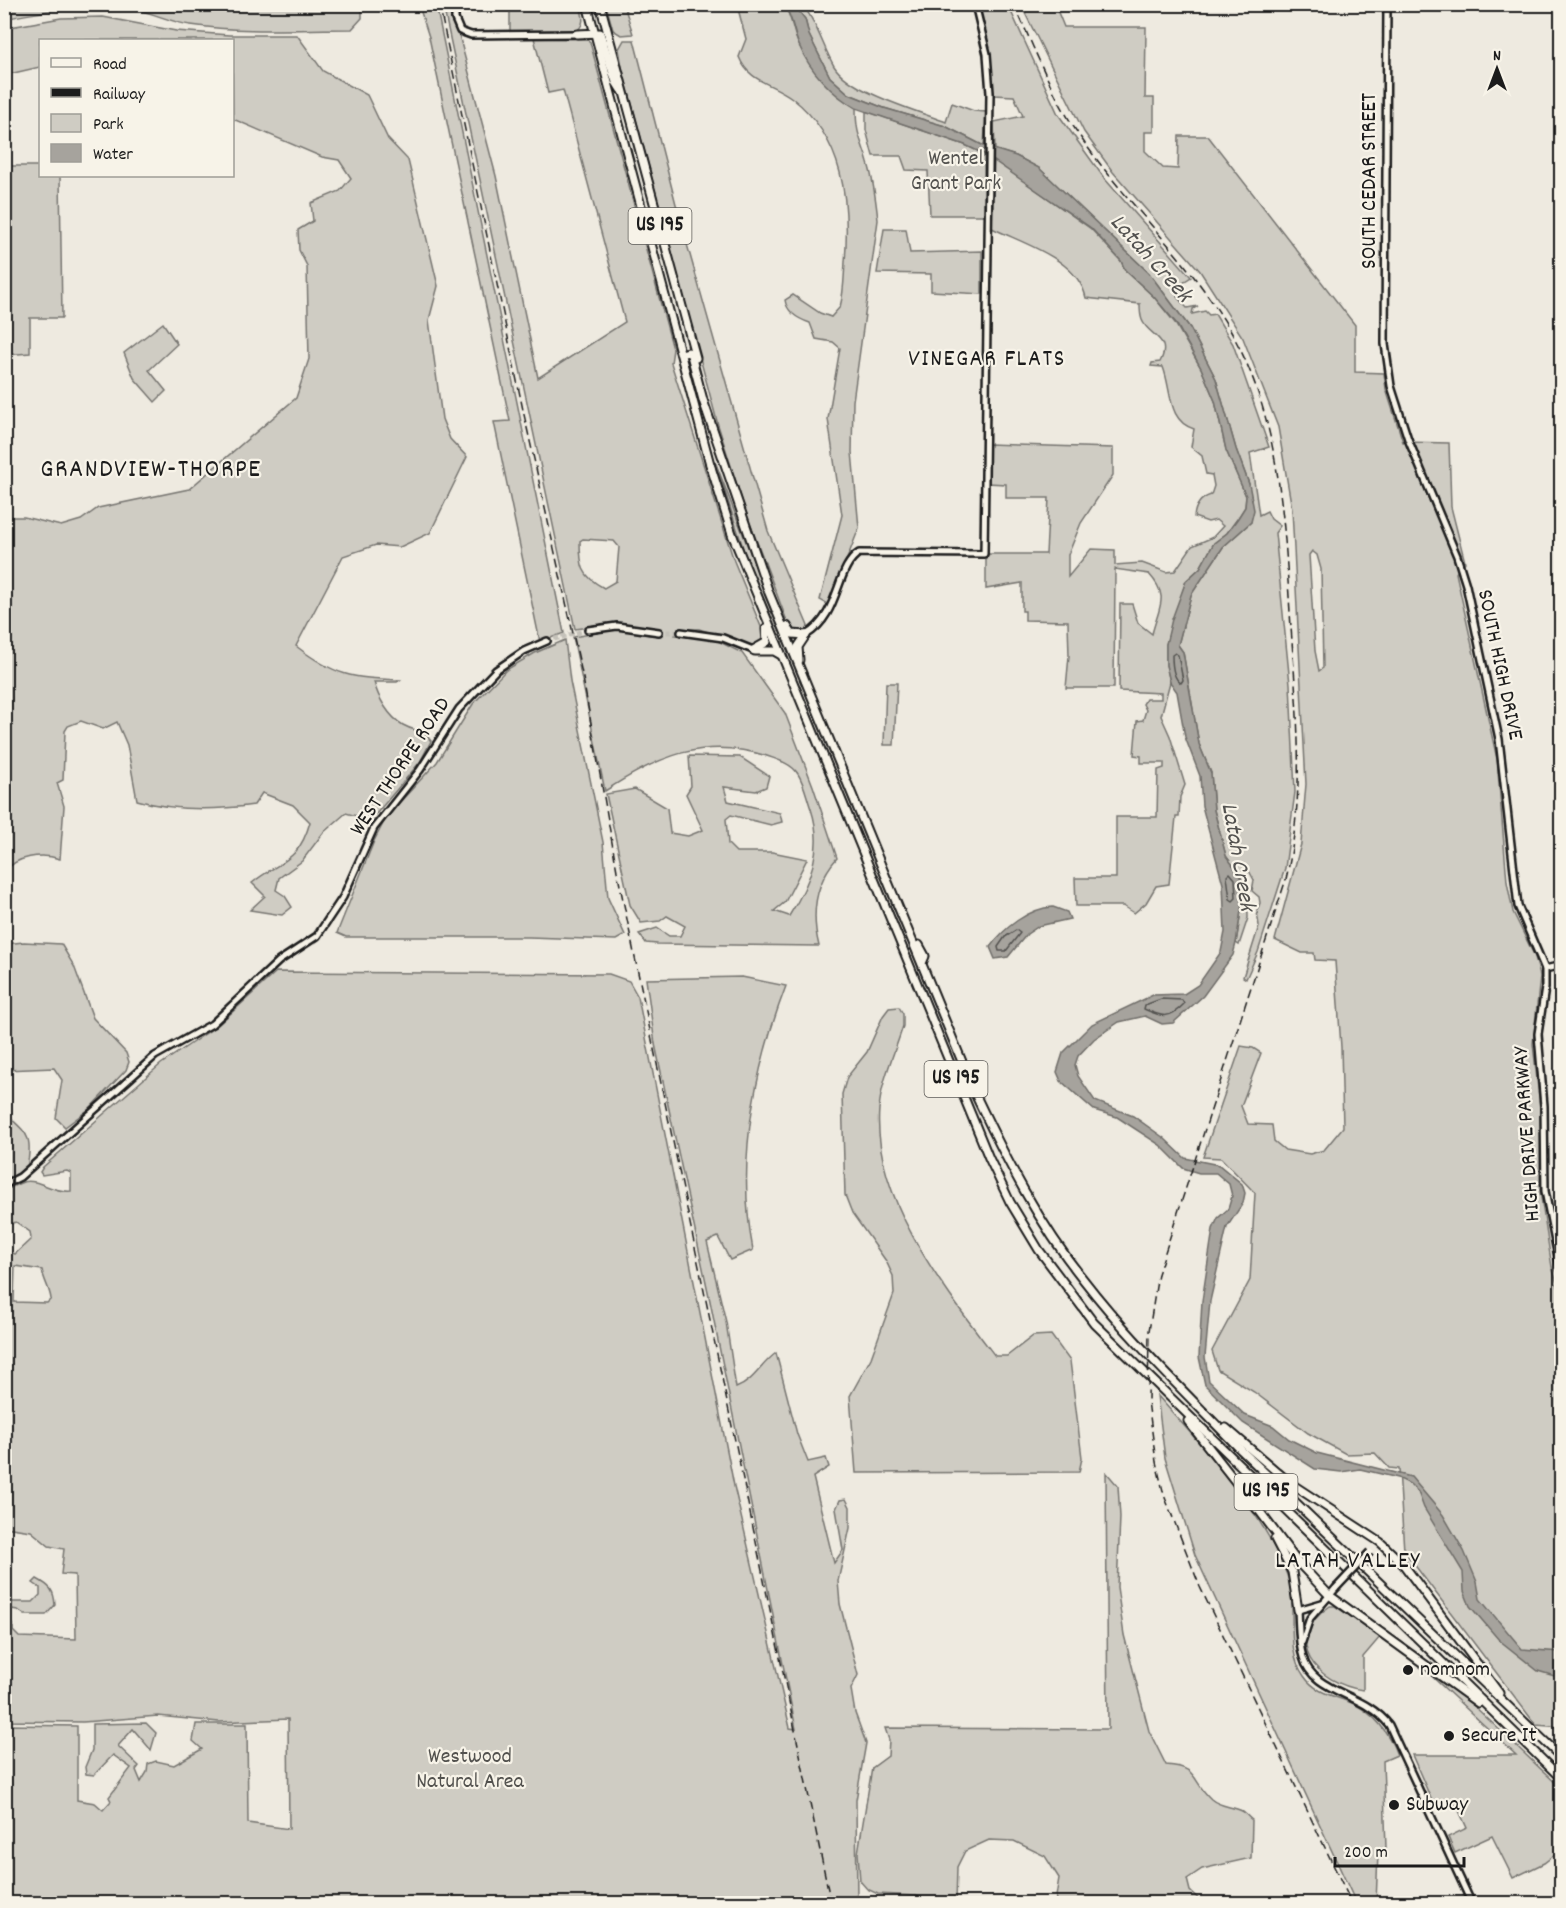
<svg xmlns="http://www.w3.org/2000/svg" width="1566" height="1908" font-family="Dekko,sans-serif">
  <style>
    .green { fill: #cfccc3; stroke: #767470; stroke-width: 1.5; fill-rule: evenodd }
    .water { fill: #a6a39d; stroke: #6f6d69; stroke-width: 1.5 }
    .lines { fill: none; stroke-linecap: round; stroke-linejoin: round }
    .shore { stroke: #535250; stroke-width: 1.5 }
    .secondary-tunnel { stroke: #c4c1b9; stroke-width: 5; stroke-dasharray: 5 2.5; stroke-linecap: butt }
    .secondary-casing { stroke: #1c1c1c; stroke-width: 10 }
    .highway-casing { stroke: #1c1c1c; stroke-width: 11 }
    .secondary { stroke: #f7f3e8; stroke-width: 5 }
    .highway { stroke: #f7f3e8; stroke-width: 7 }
    .rail { stroke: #1c1c1c; stroke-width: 1.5; stroke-dasharray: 9 4.5; stroke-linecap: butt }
    .secondary-bridge-casing { stroke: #1c1c1c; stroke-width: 10; stroke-linecap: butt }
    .secondary-bridge { stroke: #f7f3e8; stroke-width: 5 }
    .poi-dot { fill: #1c1c1c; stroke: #f7f3e8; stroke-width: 2 }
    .labels { text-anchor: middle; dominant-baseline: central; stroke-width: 4.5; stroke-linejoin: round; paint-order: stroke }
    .shield { fill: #f7f3e8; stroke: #5e5c59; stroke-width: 1.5 }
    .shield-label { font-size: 21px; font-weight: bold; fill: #1c1c1c }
    .park-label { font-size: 22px; fill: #52514e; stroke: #f7f3e8 }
    .street-label { font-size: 22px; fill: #1c1c1c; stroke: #f7f3e8 }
    .poi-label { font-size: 22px; fill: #1c1c1c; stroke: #f7f3e8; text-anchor: start }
    .water-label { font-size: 24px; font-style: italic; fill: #535250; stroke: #f7f3e8 }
    .neighbourhood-label { font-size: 24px; letter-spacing: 1.5px; fill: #1c1c1c; stroke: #f7f3e8 }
    .quarter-label { font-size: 26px; letter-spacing: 1.5px; fill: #1c1c1c; stroke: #f7f3e8 }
  </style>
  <rect width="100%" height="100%" fill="#eeeae0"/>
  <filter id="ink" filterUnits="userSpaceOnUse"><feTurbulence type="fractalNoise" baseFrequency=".0167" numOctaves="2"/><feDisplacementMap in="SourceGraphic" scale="12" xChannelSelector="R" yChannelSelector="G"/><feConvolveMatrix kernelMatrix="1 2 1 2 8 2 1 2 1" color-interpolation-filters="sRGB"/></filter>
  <g filter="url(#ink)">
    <g class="green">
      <path d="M362 5V18L352 29C299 29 244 33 191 25 174 23 158 15 142 11 97 1 49 10 4 19L5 4Z"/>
      <polygon points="413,5 436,5 564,633 540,642 494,422 510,421 429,37 420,9"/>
      <path d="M443 5H452V15L459 35 496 176 538 378 625 322 563 90 548 93 534 38 587 39 590 42 673 349 671 363 734 561 764 634V641L760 646H753L699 629H678L675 635 716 640 742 653 785 713 813 786 837 858C814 884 811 914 819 946L657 944 646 943 639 934 657 928 669 936H680L685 926 667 916 660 921 641 923 630 905 606 794 635 789 667 808 670 833 688 836 703 830 686 794 691 786 689 756 740 757 769 776 766 787 756 791 724 787 728 801 780 813 782 822 771 825 731 815 726 819 728 844 736 852H772L807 859 785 902 774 911 789 916C811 882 824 848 811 809 807 798 804 783 798 774 792 764 779 760 767 756 704 736 658 756 605 791L573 637 619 629 650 635 660 634 658 630 621 623 575 629ZM583 539 614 541 619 547 616 581 604 588C581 576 580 565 580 541Z"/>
      <path d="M510 5H580C583 16 586 25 575 32H510Z"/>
      <polygon points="606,5 624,5 633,34 621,35 613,30"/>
      <path d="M737 5H784C793 18 792 32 799 45 806 60 841 100 856 108 856 136 861 138 868 163 874 182 876 201 878 220L853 401 852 452 859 528 829 605 820 600 842 515 828 419 840 348 833 342 816 339 810 323C798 319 787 313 785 300L793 295 820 313 831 317 840 307C844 293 844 277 845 262 850 200 844 139 792 98 772 83 749 82 739 57L746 39Z"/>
      <path d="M794 5H802C816 20 823 47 834 66 850 92 917 111 946 122L952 103 974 111 986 112 984 146 945 126 884 108 849 94 830 77 809 35 805 19Z"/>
      <polygon points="978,5 1008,5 1058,114 1104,178 1191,277 1185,281 1177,297 1187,308 1198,306 1193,309 1192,314 1205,311 1209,315 1215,314 1233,344 1269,447 1250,453 1259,515 1267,511 1271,519 1280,526 1275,533 1290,684 1295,792 1285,868 1258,952 1246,979 1243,977 1259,926 1257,911 1260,903 1259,897 1252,891 1254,880 1247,867 1248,918 1239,945 1236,943 1242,904 1241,876 1226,856 1214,810 1211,773 1199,744 1183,652 1178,645 1191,595 1223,547 1251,522 1249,484 1236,449 1216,379 1190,328 1149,273 1039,168 1016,156 995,150 994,122 1023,116 1014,96 994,95 988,43"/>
      <path d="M1021 5H1055L1064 27H1146L1145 98H1154V132H1145V151L1163 168 1178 169 1179 136H1208L1355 325V372L1384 373 1386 389 1403 442 1449 443 1451 507 1465 562 1456 573 1497 759 1507 882 1513 912 1535 957 1540 976 1533 1044 1541 1115 1540 1191 1552 1267 1562 1299 1561 1727 1536 1725 1404 1551 1399 1469 1389 1468 1375 1453 1346 1454 1308 1433 1254 1392 1218 1370 1212 1351 1250 1280 1255 1193 1221 1158 1203 1157 1241 1046 1253 1048 1261 1053 1241 1106 1248 1124 1272 1125 1274 1141 1285 1150 1310 1154 1324 1150 1343 1127 1341 1047 1335 961 1315 960 1314 953H1302L1275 940 1301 844 1306 784 1292 509 1278 427 1243 338 1200 271 1113 172 1084 132ZM1312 551 1317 555 1321 569 1323 668 1319 671 1315 651 1309 555Z"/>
      <path d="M103 17 176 31 229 35H297L323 71 367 95 388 139 408 160 438 286 429 320 442 419 450 439 467 457 430 533 400 547 376 545 343 556 296 646C335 676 351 678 400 680L397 682H374C378 698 389 717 403 725 417 733 421 727 431 741L420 762 371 820 346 813 323 833 302 861 279 878 276 890 285 896 292 907 282 915 250 910 265 896 252 883C281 860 299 862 310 822L293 805 262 793 254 805C217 810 173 811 137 800L127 745 117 722 103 729 81 721 68 726 65 731 63 780 57 783 64 806 60 859C42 853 15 856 5 872V517H24L61 526 81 520 98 508 189 489 296 398 309 359 307 266 299 250 298 230 313 221 311 203 340 191 351 178 339 160 322 157 233 119 232 40H40V67L5 75V28L61 18Z"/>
      <polygon points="624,40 634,40 679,216 768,531 808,626 807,631 796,633 790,629 746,513 718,425 622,67 619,49"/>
      <polygon points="866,111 965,145 984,154 984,215 930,215 928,171 906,170 901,156 873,156 866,130"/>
      <path d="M994 160 1091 229 1121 261 1125 270 1154 297 1175 323 1201 368 1215 401 1226 450 1246 496 1245 507 1238 518 1227 533 1214 543 1200 568 1186 581 1166 644V665L1170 682 1161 716 1170 736 1185 785 1180 797 1179 817H1176L1169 884 1156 886 1146 903 1134 913 1123 906H1076L1075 878H1116V817H1157L1158 770 1164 768V763H1141V756L1134 755 1137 721 1143 720 1146 710 1143 704 1146 699H1161V693L1119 691 1120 604H1132L1138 623 1152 634C1159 606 1170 597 1149 574L1115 569 1114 688H1066L1069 656 1068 621 1025 620V611H1022V583L986 589V554H1046L1049 498H1006V484L987 483 988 444 1113 448V475L1081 523 1068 555V577L1091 549 1115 550V565L1142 563 1166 572 1175 571 1192 546 1213 537 1223 526 1216 520 1208 522 1194 517C1195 506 1201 498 1211 495L1214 486 1212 475 1206 474 1202 456 1191 447 1194 429C1167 421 1172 390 1163 367L1151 366 1152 363 1160 362C1173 338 1148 336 1142 320 1140 315 1140 309 1140 304L1086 298C1078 259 1024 244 992 228Z"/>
      <polygon points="4,166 40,166 40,176 60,176 62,318 30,318 30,353 5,355"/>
      <polygon points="884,229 906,229 910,253 982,251 982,294 931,291 931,274 877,273"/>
      <polygon points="163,323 177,344 149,370 166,391 155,402 134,378 124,353"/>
      <polygon points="715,461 784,641 780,643 747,560"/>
      <polygon points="565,640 570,681 603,842 608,898 625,935 616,940 529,937 346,937 337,933 374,841 387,816 437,762 473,704 506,670 535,653"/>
      <polygon points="886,683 897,683 894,745 884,745"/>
      <polygon points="24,942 61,944 74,966 93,1018 126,1053 129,1062 126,1070 89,1109 65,1127 56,1118 62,1080 54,1068 5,1070 5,944"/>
      <path d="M276 972 609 974 629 981 638 997 734 1486 790 1728 796 1729 710 1301 655 1044 646 979 742 977 786 986C754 1070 736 1161 753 1250L730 1260 718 1237 707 1242 726 1322 736 1388C753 1382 761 1364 776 1353L797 1434 808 1462 826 1458 829 1467 813 1477 834 1563 843 1550 836 1509 840 1500 846 1499 850 1507V1528L838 1581 840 1604 858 1675 851 1689 855 1713 866 1743 856 1800 857 1903H5V1725L77 1726V1800L95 1803 103 1810 111 1801 109 1797 131 1768 113 1755 94 1775 86 1774 85 1767 92 1750V1724L146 1723 156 1733 151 1750 133 1729 118 1746 139 1766 136 1770 141 1782 147 1772 148 1764 156 1761 174 1765 202 1749 193 1741 196 1724H247L248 1823 289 1829 288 1719 219 1722 158 1716 83 1722 4 1721 5 1619 13 1625V1631L19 1637 76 1639 75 1575 61 1574 64 1549 49 1546 31 1531 5 1527V1242L9 1251 15 1254 31 1239 30 1232 16 1222 5 1225V1191C10 1188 17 1184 23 1182 39 1178 52 1193 71 1191V1173L67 1171 42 1175 40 1172 43 1167 161 1064 218 1025ZM15 1266 42 1270C44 1281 50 1289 51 1299L47 1303 14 1302Z"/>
      <path d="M899 1007 903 1014V1026C895 1052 881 1082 879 1109 872 1198 944 1289 995 1356H1007L1033 1336 1051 1335 1070 1361 1082 1458 1079 1472 856 1473 850 1396 871 1358 894 1294 893 1276 886 1261 852 1213 845 1195 842 1094 847 1077 867 1052 883 1016 889 1008Z"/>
      <path d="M4 1074 5 1113C28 1135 33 1135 27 1168L5 1181Z"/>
      <path d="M1157 1395C1201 1445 1264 1512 1287 1575 1299 1607 1283 1647 1304 1676 1316 1694 1336 1696 1354 1704 1376 1715 1389 1733 1397 1755L1383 1761 1386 1848 1378 1853 1376 1903H1356L1195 1555 1165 1458Z"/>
      <path d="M1106 1472 1118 1486 1120 1517 1117 1587 1124 1635 1149 1731 1166 1765C1199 1767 1191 1780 1211 1799 1220 1807 1232 1806 1242 1811 1245 1813 1249 1818 1252 1820L1251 1858 1202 1869 1187 1879 1190 1891 1203 1903H1055L1059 1878 1045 1856 1014 1841 989 1840 965 1851 957 1867 956 1903H932L916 1896 878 1894 867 1889 860 1881 858 1853 872 1768 888 1756 889 1740 885 1728 1108 1729Z"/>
      <path d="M37 1579C50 1586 54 1590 55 1605L46 1615H25L18 1610 5 1608 6 1602H33L40 1595V1588L33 1583Z"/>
      <path d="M1330 1606H1335L1381 1636 1363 1657V1690C1316 1683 1280 1641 1330 1606Z"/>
      <polygon points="1410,1656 1471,1703 1561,1788 1561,1850 1544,1863 1513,1878 1492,1836 1455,1853 1448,1837 1467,1828 1454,1800 1435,1808 1412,1755 1516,1755"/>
    </g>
    <g class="water">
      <path d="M784 5H794L805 19 809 35 830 77 849 94 884 108 945 126 984 146 1016 156 1039 168 1149 273 1190 328 1216 379 1236 449 1249 484 1254 510 1251 522 1223 547 1191 595 1178 645 1183 652 1199 744 1211 773 1214 810 1226 856 1241 876 1242 904 1236 943 1233 955 1203 996 1173 1023 1162 1024 1145 1016 1119 1022 1094 1039 1078 1056 1075 1065 1078 1076 1095 1101 1133 1116 1164 1138 1185 1158 1219 1165 1242 1184 1245 1193 1243 1203 1227 1227 1210 1301 1205 1357 1209 1381 1245 1415 1273 1426 1289 1439 1317 1453 1411 1477 1443 1515 1464 1551 1477 1582 1480 1599 1522 1649 1561 1652V1678L1538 1671 1499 1640 1470 1606 1464 1591 1463 1572 1424 1508 1418 1492 1410 1484 1398 1478 1360 1469 1341 1472 1315 1469 1243 1423 1205 1385 1199 1357 1202 1301 1213 1229 1218 1218 1228 1209 1232 1196 1229 1184 1216 1173H1199L1183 1168 1160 1145 1117 1117 1094 1110 1061 1081 1057 1072 1063 1053 1092 1024 1153 995 1184 994 1198 985 1221 952 1225 932 1223 884 1202 806 1200 776 1185 737 1177 692 1170 682 1166 665V644L1172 619 1186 581 1200 568 1214 543 1227 533 1238 518 1245 507 1246 496 1226 450 1215 401 1201 368 1176 323 1154 297 1125 270 1121 261 1091 228 984 154 965 145 856 108C832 95 809 70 799 45 793 31 793 17 784 5Z"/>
      <path d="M1053 907 1067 912 1070 919 1039 926 1027 934 1008 957 995 959 990 947C1004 928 1029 908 1053 907Z"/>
    </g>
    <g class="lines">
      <g class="shore">
        <path d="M1175 653 1178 655 1183 680 1181 683C1173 679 1172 665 1172 655Z"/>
        <polygon points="1230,873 1235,879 1236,898 1233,901 1230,899 1227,876"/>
        <polygon points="1016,930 1020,933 1006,951 999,951 998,947 1005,937"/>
        <path d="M1161 999 1182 1000 1184 1004C1169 1020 1162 1017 1144 1009L1145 1005Z"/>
      </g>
      <g class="secondary-tunnel">
        <polyline points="659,632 681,632"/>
        <polyline points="547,641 588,630"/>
      </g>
      <g class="secondary-casing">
        <g id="secondary">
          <polyline points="455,4 455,19 460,31 471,35 577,34"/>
          <polyline points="1387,4 1385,344 1391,386 1408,439 1457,556 1466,585 1499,739 1518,906 1545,969 1545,988 1538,1034 1544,1106 1545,1191 1562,1277"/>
          <polyline points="588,630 617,626 659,632"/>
          <polyline points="681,632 723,638 753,650"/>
          <path d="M806 635C841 614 835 568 859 553L984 554 990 93 987 54 975 4"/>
          <polyline points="1545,969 1562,965"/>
          <polyline points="4,1185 20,1177 155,1056 212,1024 279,961 317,936 343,897 374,828 420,770 459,709 496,670 524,651 547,641"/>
          <path d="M1322 1603 1298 1610C1299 1625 1298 1642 1303 1657 1313 1694 1364 1692 1389 1725L1472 1904"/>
          <polyline points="1302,1642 1310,1618 1336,1588"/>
        </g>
      </g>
      <g class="highway-casing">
        <g id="highway">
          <polyline points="587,4 711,468"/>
          <polyline points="600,4 696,358"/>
          <polyline points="577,34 600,33 616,82 621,90"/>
          <path d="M681 354 688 352 691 355 703 400 769 593 977 1098C1007 1161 1039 1224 1083 1279 1130 1340 1187 1394 1241 1450L1562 1758"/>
          <polyline points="710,464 733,537"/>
          <polyline points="732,534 989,1158 1010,1202 1039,1250 1094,1323 1562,1779"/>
          <polyline points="787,626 792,634 806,635"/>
          <polyline points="753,650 767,642 766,629"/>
          <polyline points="755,651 774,651 781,655"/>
          <polyline points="799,660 798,647 806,635"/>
          <polyline points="919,945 925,956 922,963"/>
          <polyline points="1188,1421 1257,1509"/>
          <polyline points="1226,1428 1290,1483 1380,1542 1403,1564 1499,1693"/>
          <polyline points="1255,1505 1296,1560 1329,1595 1478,1703"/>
          <polyline points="1275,1539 1292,1572 1298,1610"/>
        </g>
      </g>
      <use href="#secondary" class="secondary"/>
      <use href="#highway" class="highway"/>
      <g class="rail">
        <polyline points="439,4 523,410 583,678 617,871 831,1904"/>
        <path d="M1014 4C1036 52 1055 103 1086 145 1132 209 1190 261 1230 330 1282 421 1284 525 1291 627 1297 714 1306 793 1286 879L1158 1274 1149 1331 1148 1401 1156 1462 1164 1495 1200 1587 1352 1904"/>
      </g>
      <g class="secondary-bridge-casing">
        <polyline id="secondary-bridge" points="1336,1588 1370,1552"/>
      </g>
      <use href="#secondary-bridge" class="secondary-bridge"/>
    </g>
  </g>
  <g class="poi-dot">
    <circle cx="1408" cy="1670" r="6"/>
    <circle cx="1449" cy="1736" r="6"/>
    <circle cx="1394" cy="1805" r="6"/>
  </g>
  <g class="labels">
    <g class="shield">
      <rect x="628.5" y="208" width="63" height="36" rx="4.5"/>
      <rect x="924.5" y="1061" width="63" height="36" rx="4.5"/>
      <rect x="1234.5" y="1474" width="63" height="36" rx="4.5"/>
    </g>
    <g class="shield-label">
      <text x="660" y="226">US 195</text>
      <text x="956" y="1079">US 195</text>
      <text x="1266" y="1492">US 195</text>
    </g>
    <g class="park-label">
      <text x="956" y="159">Wentel<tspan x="956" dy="25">Grant Park</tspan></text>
      <text x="470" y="1757">Westwood<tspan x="470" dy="25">Natural Area</tspan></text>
    </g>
    <g class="street-label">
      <text transform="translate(1370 181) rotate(-90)">SOUTH CEDAR STREET</text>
      <text transform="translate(1499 665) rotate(78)">SOUTH HIGH DRIVE</text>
      <text transform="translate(401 767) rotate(-56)">WEST THORPE ROAD</text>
      <text transform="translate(1528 1134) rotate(-94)">HIGH DRIVE PARKWAY</text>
    </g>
    <g class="poi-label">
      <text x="1420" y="1670">nomnom</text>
      <text x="1461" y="1736">Secure It</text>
      <text x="1406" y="1805">Subway</text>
    </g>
    <g class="water-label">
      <text transform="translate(1150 259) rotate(48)">Latah Creek</text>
      <text transform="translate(1237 857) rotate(80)">Latah Creek</text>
    </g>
    <g class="neighbourhood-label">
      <text x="987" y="360">VINEGAR FLATS</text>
      <text x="1348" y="1562">LATAH VALLEY</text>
    </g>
    <g class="quarter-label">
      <text x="151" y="470">GRANDVIEW-THORPE</text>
    </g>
  </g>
  <rect width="1566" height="1908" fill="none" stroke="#f7f3e8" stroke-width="24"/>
  <rect x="12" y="12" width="1542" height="1884" fill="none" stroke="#1c1c1c" stroke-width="2" filter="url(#ink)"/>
  <rect x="39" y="39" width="195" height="138" fill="#f7f3e8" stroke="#9f9d96" stroke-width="1.5"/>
  <rect x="51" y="58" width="30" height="9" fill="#f7f3e8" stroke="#9f9d96" stroke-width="1.5"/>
  <text x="93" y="69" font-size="18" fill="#1c1c1c">Road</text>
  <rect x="51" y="88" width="30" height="9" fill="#1c1c1c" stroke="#9f9d96" stroke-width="1.5"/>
  <text x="93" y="99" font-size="18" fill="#1c1c1c">Railway</text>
  <rect x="51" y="114" width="30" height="18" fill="#cfccc3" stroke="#9f9d96" stroke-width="1.5"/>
  <text x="93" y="129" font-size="18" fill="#1c1c1c">Park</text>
  <rect x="51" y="144" width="30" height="18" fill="#a6a39d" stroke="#9f9d96" stroke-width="1.5"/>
  <text x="93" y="159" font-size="18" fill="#1c1c1c">Water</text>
  <g transform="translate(1497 69)" stroke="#f7f3e8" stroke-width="4.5" paint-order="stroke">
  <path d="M0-4.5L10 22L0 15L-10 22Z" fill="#1c1c1c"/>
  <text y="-9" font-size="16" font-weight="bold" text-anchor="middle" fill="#1c1c1c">N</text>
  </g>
  <path d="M1335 1857v9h129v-9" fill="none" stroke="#1c1c1c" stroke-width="3"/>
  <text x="1344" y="1857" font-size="18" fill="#1c1c1c" stroke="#f7f3e8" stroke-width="4.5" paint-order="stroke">200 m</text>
</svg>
